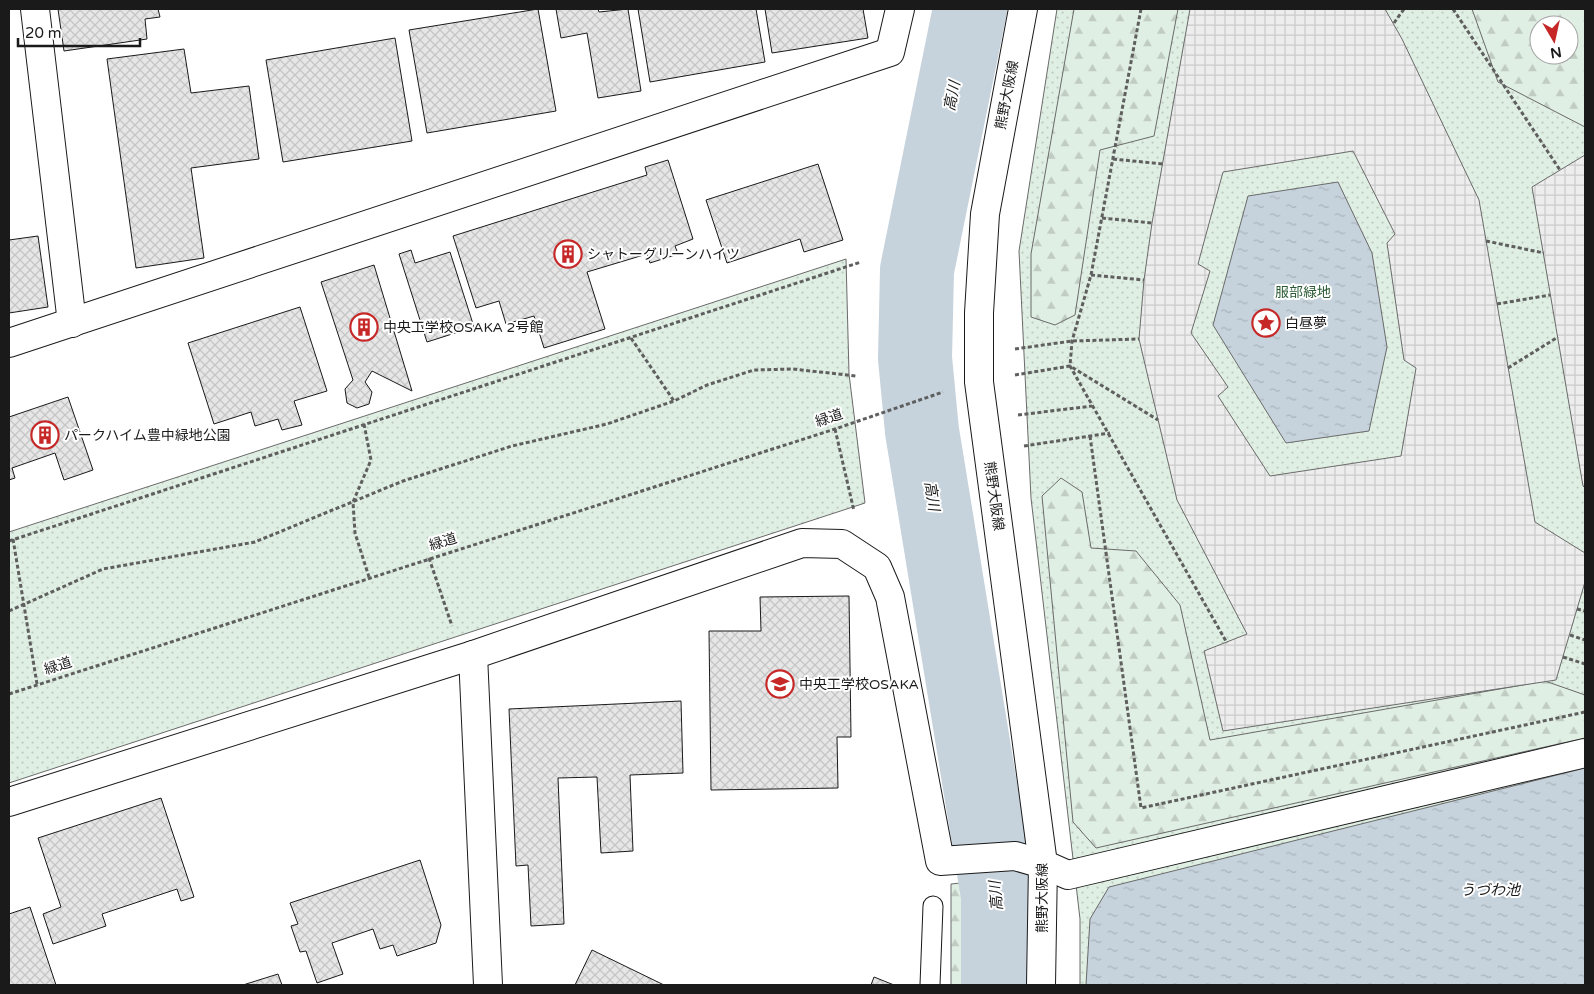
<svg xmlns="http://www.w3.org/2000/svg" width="1594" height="994" font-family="'Varela Round','Noto Sans JP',sans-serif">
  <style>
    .green { fill: url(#green-dots); stroke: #6a6a6a; fill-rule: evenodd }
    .forest { fill: url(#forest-firs); stroke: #6a6a6a; fill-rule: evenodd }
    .plaza { fill: url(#plaza-grid); stroke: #6a6a6a; fill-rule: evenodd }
    .water { fill: url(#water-ripples); stroke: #6a6a6a }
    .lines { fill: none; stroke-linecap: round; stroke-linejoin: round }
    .river { stroke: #c6d2dc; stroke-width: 74 }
    .building { fill: url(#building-cross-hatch); stroke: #1a1a1a }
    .service-casing { stroke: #1a1a1a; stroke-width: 21 }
    .minor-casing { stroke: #1a1a1a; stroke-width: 30 }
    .secondary-casing { stroke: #1a1a1a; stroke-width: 30 }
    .path { stroke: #5f5f5f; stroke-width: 3; stroke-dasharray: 4 2.5; stroke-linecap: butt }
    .service { stroke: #fff; stroke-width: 19 }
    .minor { stroke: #fff; stroke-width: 28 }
    .secondary { stroke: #fff; stroke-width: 28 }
    .labels { text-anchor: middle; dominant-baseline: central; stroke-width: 4; stroke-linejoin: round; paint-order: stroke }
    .street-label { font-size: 14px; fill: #1a1a1a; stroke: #fff }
    .poi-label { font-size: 14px; fill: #1a1a1a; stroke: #fff; text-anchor: start }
    .park-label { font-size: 14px; fill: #2b5a34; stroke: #fff }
    .water-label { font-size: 15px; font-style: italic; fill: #1a1a1a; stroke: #fff }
  </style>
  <defs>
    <pattern id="green-dots" width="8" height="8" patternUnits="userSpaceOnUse" patternTransform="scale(1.25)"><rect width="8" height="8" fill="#e0efe3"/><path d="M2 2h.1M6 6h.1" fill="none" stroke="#c0ccc2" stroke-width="1.8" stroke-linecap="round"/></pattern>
    <pattern id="forest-firs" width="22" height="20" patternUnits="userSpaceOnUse" patternTransform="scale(1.25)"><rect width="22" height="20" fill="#e0efe3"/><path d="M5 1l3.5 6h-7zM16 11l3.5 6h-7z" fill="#c0ccc2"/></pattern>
    <pattern id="plaza-grid" width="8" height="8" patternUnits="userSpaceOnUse" patternTransform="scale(1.25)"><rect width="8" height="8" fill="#ededed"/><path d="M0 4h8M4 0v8" fill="none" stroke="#cbcbcb"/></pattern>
    <pattern id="water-ripples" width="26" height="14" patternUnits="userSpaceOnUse" patternTransform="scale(1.25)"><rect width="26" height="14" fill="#c6d2dc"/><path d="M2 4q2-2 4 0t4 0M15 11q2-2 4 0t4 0" fill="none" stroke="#aab4bc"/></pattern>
    <pattern id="building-cross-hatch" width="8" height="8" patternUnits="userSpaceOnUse" patternTransform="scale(1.25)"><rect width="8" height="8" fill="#e6e6e6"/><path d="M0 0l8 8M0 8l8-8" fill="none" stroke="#c5c5c5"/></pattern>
  </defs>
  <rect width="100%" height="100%" fill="#fff"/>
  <g class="green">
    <path d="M1057 9H1585V985H1080V919L1031 498 1019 251ZM1539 25H1569V55H1539Z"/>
    <polygon points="846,259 849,374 865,503 9,783 9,532"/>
  </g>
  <g class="forest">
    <polygon points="1074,9 1178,9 1154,136 1100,150 1075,315 1055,325 1031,317 1031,254"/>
    <path d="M1472 9H1585V127L1498 82ZM1539 25H1569V55H1539Z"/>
    <polygon points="1061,478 1082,492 1091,548 1136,551 1180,605 1210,740 1545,681 1585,695 1585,738 1096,848 1073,822 1042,496"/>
    <polygon points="980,881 984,985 951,985 951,884"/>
  </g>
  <g class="plaza">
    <path d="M1190 9H1385L1402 39 1479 200 1535 522 1585 553V582L1556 680 1223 731 1204 651 1247 634 1177 500 1139 339 1144 280 1152 223ZM1353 151 1395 234 1387 243 1404 360 1416 368 1401 456 1270 476 1218 396 1228 387 1191 333 1210 271 1198 264 1223 172Z"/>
    <polygon points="1585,155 1585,488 1583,486 1532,187"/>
  </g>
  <g class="water">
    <polygon points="1338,182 1372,253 1387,347 1369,431 1286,443 1213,325 1248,196"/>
    <polygon points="1585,768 1585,985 1086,985 1090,919 1109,887"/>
  </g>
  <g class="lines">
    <polyline class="river" points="970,9 917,270 915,358 922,431 998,896 998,985"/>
  </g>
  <g class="building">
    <polygon points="58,9 158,9 160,17 145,19 147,39 64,51"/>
    <polygon points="538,9 556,111 427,133 409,30"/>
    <polygon points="556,9 598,9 599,12 628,9 641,91 598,98 587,33 561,38"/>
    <polygon points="638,9 756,9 765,62 650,82"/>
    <polygon points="765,9 863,9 868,38 772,53"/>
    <polygon points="395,38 412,141 283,162 266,60"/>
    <polygon points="184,49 191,93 249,86 259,159 191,168 204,258 136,268 107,59"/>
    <polygon points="668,160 693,239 675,246 678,254 650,263 647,254 587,272 605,329 544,348 534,316 506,324 499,301 476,308 453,236 647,175 645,167"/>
    <polygon points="818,164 843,240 804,252 800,239 727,263 706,200"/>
    <polygon points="38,236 48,307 9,313 9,240"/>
    <polygon points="411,250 415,263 450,252 474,327 427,342 399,254"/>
    <polygon points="374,265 412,391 372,371 365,382 372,392 369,404 357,408 347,403 345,389 353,380 321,282"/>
    <polygon points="300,307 327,391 294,401 302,425 282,430 278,419 255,426 251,412 214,424 188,343"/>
    <polygon points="68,397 93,470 64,480 55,453 12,468 15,478 9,480 9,417"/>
    <polygon points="849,596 851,737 837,737 838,788 711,790 709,631 761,631 760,597"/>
    <polygon points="681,701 683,773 630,775 633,851 601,853 597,777 558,778 564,924 531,926 528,865 516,866 509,709"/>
    <polygon points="161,798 194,897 181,901 177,889 102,914 106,926 53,944 43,914 61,907 38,838"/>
    <polygon points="420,860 441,925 436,943 397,956 393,945 380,949 373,929 332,943 343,974 317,983 306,951 300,952 291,926 298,924 290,903"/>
    <polygon points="30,907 56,985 9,985 9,914"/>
    <polygon points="592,950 664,985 575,985"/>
    <polygon points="278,974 282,985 243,985"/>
    <polygon points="874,977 894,985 871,985"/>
  </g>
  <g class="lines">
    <g class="service-casing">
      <polyline id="service" points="930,985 933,906"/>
    </g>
    <g class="minor-casing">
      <g id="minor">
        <polyline points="35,9 72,323"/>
        <polyline points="9,343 890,52 900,9"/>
        <polyline points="473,655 488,985"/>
        <polyline points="9,802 473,655 802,543 842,544 877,567 890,597 940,861 1015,856 1043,864 1068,875 1585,753"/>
      </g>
    </g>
    <g class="secondary-casing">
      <polyline id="secondary" points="1023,9 985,214 979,313 979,382 1043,864 1041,985"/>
    </g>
    <g class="path">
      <polyline points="1141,9 1091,275 1072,341 1070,366 1227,643"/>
      <polyline points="1453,9 1560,170"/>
      <polyline points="1394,23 1404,9"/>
      <polyline points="1113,159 1163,164"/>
      <polyline points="1102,218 1152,223"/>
      <polyline points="1486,241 1544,253"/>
      <polyline points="1091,275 1144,280"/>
      <polyline points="1497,304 1550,295"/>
      <polyline points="631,338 674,401"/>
      <polyline points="1015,349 1072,341 1139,339"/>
      <polyline points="1508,368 1558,337"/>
      <polyline points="1015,375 1070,366 1158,420"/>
      <polyline points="1018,415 1092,406"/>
      <polyline points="364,424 371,460 353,502 355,533 369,577"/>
      <polyline points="835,429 854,511"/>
      <polyline points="1090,436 1141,808 1585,712"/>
      <polyline points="1024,446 1110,433"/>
      <polyline points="13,539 37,684"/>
      <polyline points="9,541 861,262"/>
      <polyline points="429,558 452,626"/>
      <polyline points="1577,609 1585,611"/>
      <polyline points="9,611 103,569 255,542 403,481 512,446 607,424 674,401 707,385 754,370 793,369 856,376"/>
      <polyline points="1570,635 1585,640"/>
      <polyline points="1563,657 1585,664"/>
      <polyline points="9,694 835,429 943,392"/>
    </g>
    <use href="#service" class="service"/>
    <use href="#minor" class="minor"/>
    <use href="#secondary" class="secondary"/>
  </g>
  <defs>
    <g id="building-ring" transform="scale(1.4375)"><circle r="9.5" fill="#fff" stroke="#c62828" stroke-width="1.5"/><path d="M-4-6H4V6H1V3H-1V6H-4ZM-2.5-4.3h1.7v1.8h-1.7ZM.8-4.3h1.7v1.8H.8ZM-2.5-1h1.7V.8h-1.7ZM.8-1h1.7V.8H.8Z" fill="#c62828"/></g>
    <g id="sight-ring" transform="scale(1.4375)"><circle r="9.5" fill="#fff" stroke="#c62828" stroke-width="1.5"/><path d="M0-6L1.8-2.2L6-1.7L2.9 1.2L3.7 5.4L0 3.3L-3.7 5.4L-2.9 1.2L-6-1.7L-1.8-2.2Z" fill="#c62828"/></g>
    <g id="university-ring" transform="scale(1.4375)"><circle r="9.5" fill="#fff" stroke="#c62828" stroke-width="1.5"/><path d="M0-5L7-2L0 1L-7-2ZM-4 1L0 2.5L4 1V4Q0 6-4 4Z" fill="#c62828"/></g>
  </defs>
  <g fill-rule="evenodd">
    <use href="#building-ring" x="568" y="254"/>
    <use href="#sight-ring" x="1266" y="323"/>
    <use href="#building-ring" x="364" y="327"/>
    <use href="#building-ring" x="45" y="435"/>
    <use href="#university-ring" x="780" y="684"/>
  </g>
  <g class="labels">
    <g class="street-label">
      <text transform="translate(1007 95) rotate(-79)">熊野大阪線</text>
      <text transform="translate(829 418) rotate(-19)">緑道</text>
      <text transform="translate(994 496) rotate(82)">熊野大阪線</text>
      <text transform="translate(443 542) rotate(-18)">緑道</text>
      <text transform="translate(58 666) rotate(-18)">緑道</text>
      <text transform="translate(1042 898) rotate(-90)">熊野大阪線</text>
    </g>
    <g class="poi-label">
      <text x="587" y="254">シャトーグリーンハイツ</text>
      <text x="1285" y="323">白昼夢</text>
      <text x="383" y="327">中央工学校OSAKA 2号館</text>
      <text x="64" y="435">パークハイム豊中緑地公園</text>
      <text x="799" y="684">中央工学校OSAKA</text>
    </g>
    <g class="park-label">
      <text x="1303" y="292">服部緑地</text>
    </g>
    <g class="water-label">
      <text transform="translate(952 96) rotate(-79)">高川</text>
      <text transform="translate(932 496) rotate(81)">高川</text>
      <text x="1490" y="890">うづわ池</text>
      <text transform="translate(996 896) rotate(-95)">高川</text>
    </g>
  </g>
  <rect width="1594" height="994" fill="none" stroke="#1a1a1a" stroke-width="20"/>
  <g transform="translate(1554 40) rotate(171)"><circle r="24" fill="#ffffff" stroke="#a3a3a3"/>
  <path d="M0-4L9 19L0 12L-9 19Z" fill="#c62828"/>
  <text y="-8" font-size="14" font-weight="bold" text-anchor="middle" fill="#1a1a1a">N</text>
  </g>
  <path d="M18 38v8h122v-8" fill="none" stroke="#1a1a1a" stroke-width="2.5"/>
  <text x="25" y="38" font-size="15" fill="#1a1a1a" stroke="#ffffff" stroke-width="4" paint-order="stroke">20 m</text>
</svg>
